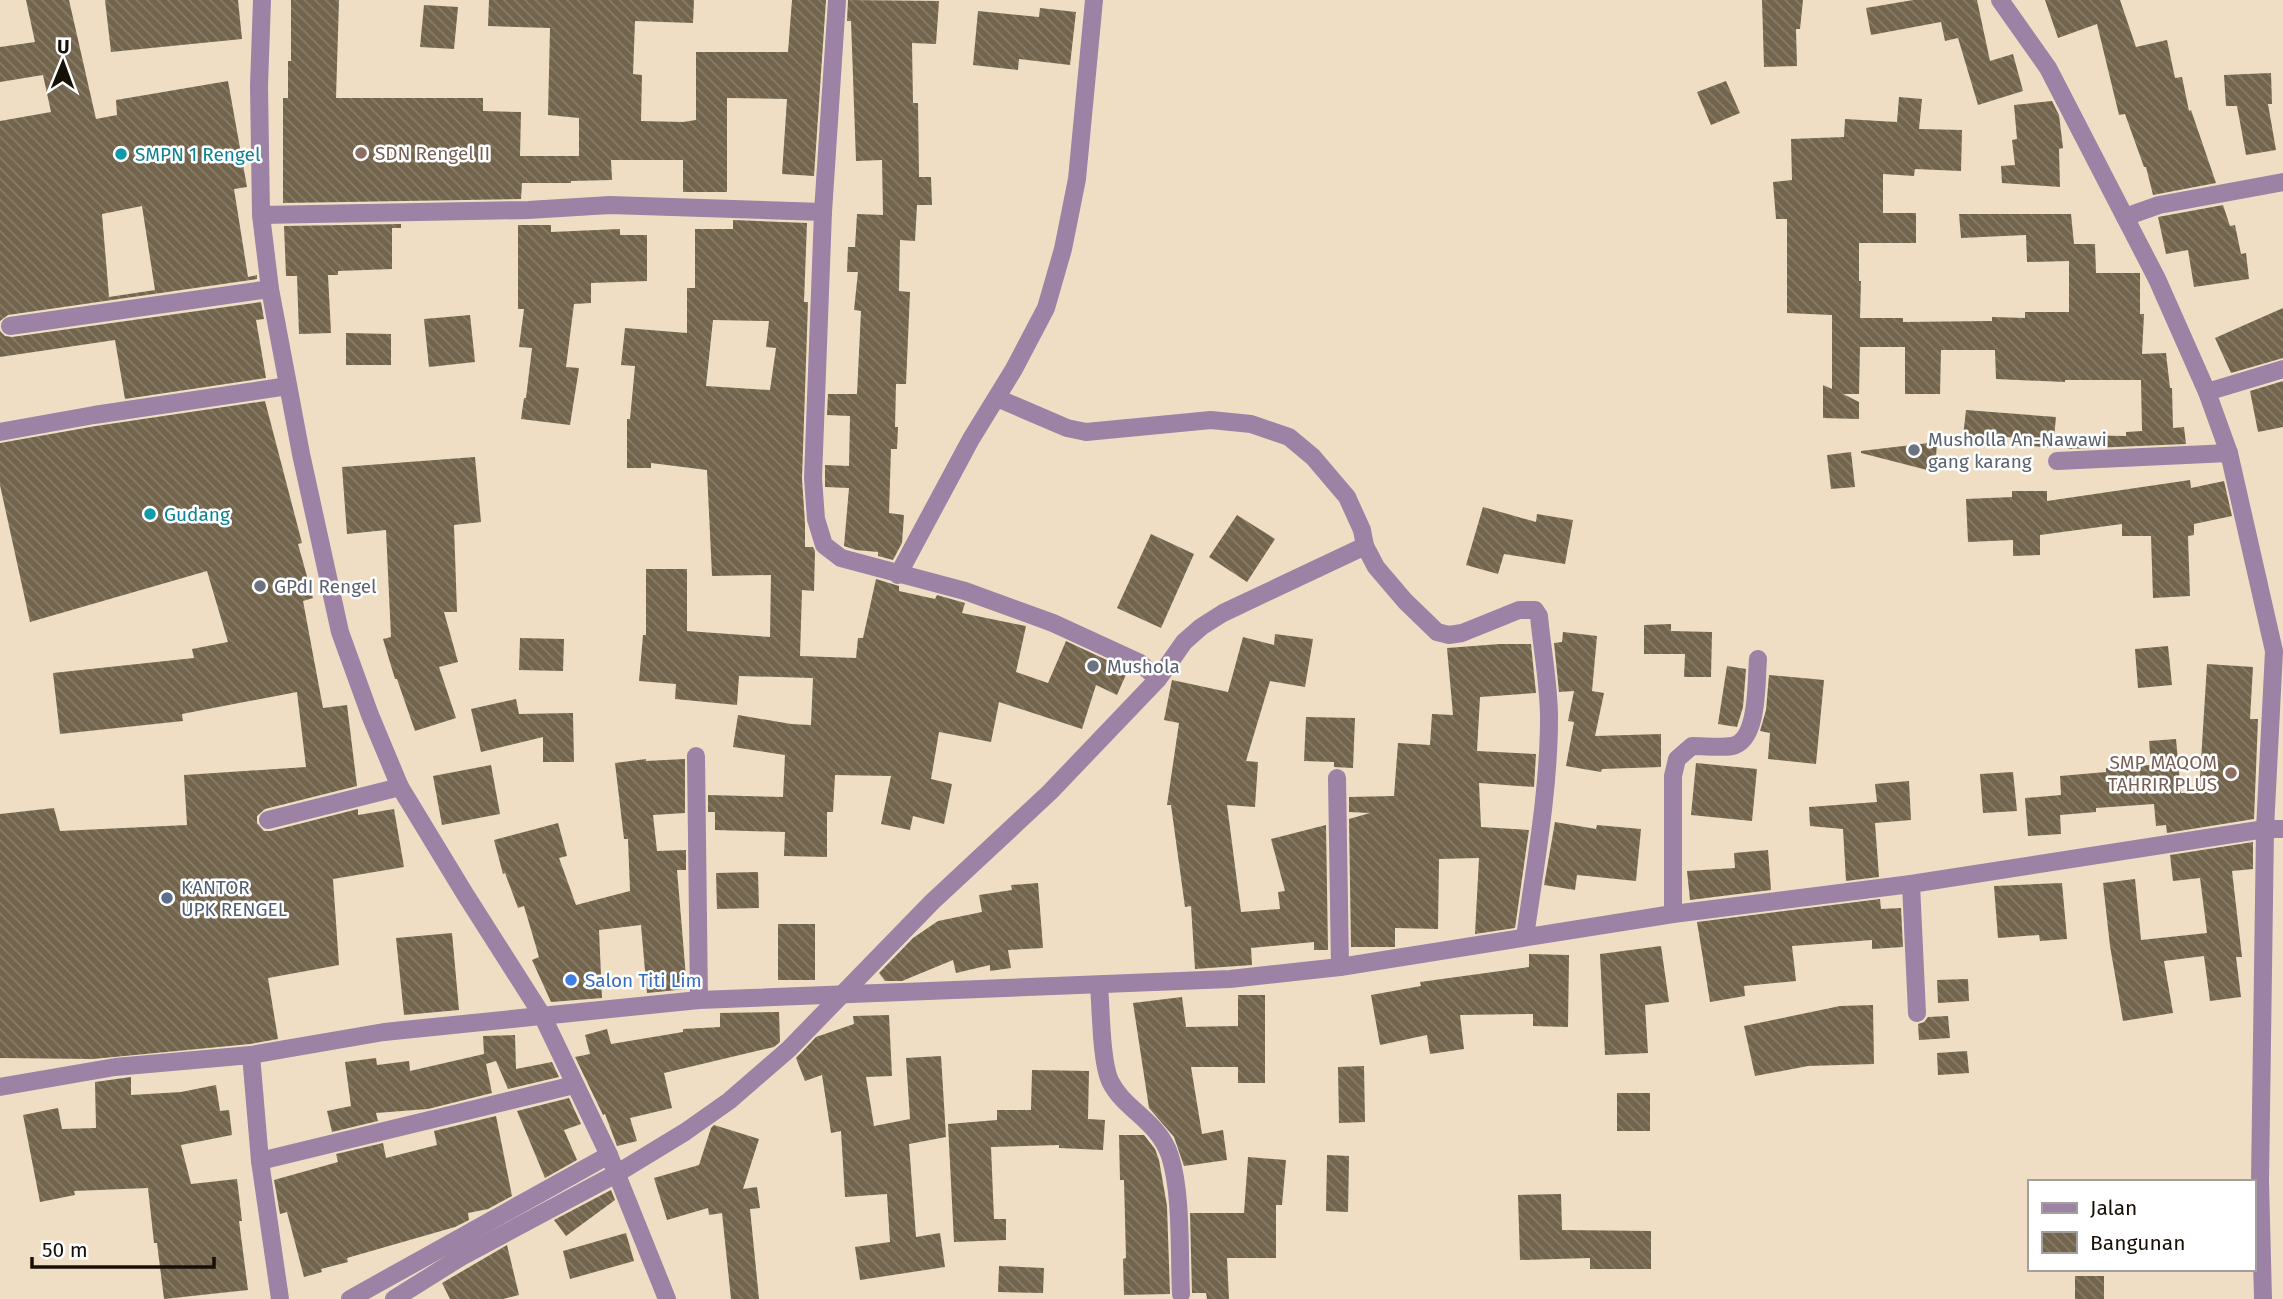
<svg xmlns="http://www.w3.org/2000/svg" width="2283" height="1299" font-family="'Fira Sans',sans-serif">
  <style>
    .building { fill: url(#building-back-hatch); fill-rule: evenodd }
    .lines { fill: none; stroke-linecap: round; stroke-linejoin: round }
    .minor { stroke: #9c82a5; stroke-width: 18 }
    .tertiary { stroke: #9c82a5; stroke-width: 18 }
    .education-dot { fill: #8d6e63; stroke: #fff; stroke-width: 2.5 }
    .culture-dot { fill: #0f9aa8; stroke: #fff; stroke-width: 2.5 }
    .worship-dot { fill: #6b7280; stroke: #fff; stroke-width: 2.5 }
    .service-dot { fill: #5c6f8a; stroke: #fff; stroke-width: 2.5 }
    .shop-dot { fill: #3f7fe0; stroke: #fff; stroke-width: 2.5 }
    .labels { text-anchor: middle; dominant-baseline: central; stroke-width: 5; stroke-linejoin: round; paint-order: stroke }
    .education-label { font-size: 19px; fill: #785e54; stroke: #fff; text-anchor: start }
    .culture-label { font-size: 19px; fill: #0d838f; stroke: #fff; text-anchor: start }
    .worship-label { font-size: 19px; fill: #5b616d; stroke: #fff; text-anchor: start }
    .service-label { font-size: 19px; fill: #4e5e75; stroke: #fff; text-anchor: start }
    .shop-label { font-size: 19px; fill: #366cbe; stroke: #fff; text-anchor: start }
  </style>
  <defs>
    <pattern id="building-back-hatch" width="6" height="6" patternUnits="userSpaceOnUse" patternTransform="scale(1.75)"><rect width="6" height="6" fill="#73644c"/><path d="M-1 5l2 2M0 0l6 6M5-1l2 2" fill="none" stroke="#887d6c"/></pattern>
  </defs>
  <rect width="100%" height="100%" fill="#f0dec4"/>
  <g class="building">
    <path d="M26 0H69L96 119 117 115 116 100 228 81 247 187 234 189 248 277 257 275V279L8 315 0 321V121L51 112 43 75 0 82V47L35 42ZM142 206 155 290 109 297 102 214Z"/>
    <polygon points="105,0 238,0 242,39 111,52"/>
    <polygon points="291,0 339,0 336,98 483,98 483,111 521,112 520,156 579,156 579,118 548,115 550,28 488,26 489,0 694,0 693,23 635,21 633,74 642,75 641,121 683,122 696,120 696,52 788,52 792,0 826,0 814,176 782,174 787,99 727,98 727,192 683,192 683,160 611,160 612,180 571,181 571,183 522,183 521,199 283,203 283,98 288,98 288,61 291,61"/>
    <polygon points="848,0 939,1 936,44 912,43 913,103 918,103 919,177 931,177 932,205 917,205 915,241 900,240 899,291 910,292 906,384 896,384 895,427 898,427 897,449 891,449 889,513 904,515 902,543 893,560 878,556 878,552 856,550 844,546 849,488 825,487 825,465 849,466 850,416 827,415 828,394 857,394 861,311 854,310 858,272 847,272 848,247 855,247 857,214 883,215 882,160 856,161 851,21 847,21"/>
    <polygon points="1762,0 1803,0 1800,29 1796,29 1797,66 1764,67"/>
    <polygon points="1913,0 1977,0 1990,61 2013,54 2023,91 1978,105 1958,38 1945,41 1941,22 1871,35 1866,8"/>
    <polygon points="2045,0 2120,0 2136,47 2167,40 2175,78 2182,77 2189,111 2191,110 2216,183 2153,195 2146,167 2144,167 2125,114 2119,115 2097,24 2058,38"/>
    <polygon points="424,5 458,7 454,49 420,47"/>
    <polygon points="1040,8 1076,12 1070,65 1019,59 1018,70 973,65 978,11 1039,17"/>
    <polygon points="2271,73 2272,104 2268,104 2276,150 2246,155 2237,106 2226,106 2224,75"/>
    <polygon points="1726,81 1740,113 1711,125 1697,92"/>
    <polygon points="1899,97 1922,99 1919,129 1962,130 1961,171 1915,169 1914,176 1883,174 1883,213 1916,213 1916,243 1859,243 1859,281 1861,281 1860,318 1903,318 1903,322 1992,321 1992,317 2025,318 2025,312 2069,312 2069,261 2027,262 2026,235 1961,238 1959,214 2071,214 2074,244 2095,244 2096,273 2140,273 2140,314 2144,314 2142,354 2166,353 2170,388 2172,388 2173,428 2184,427 2186,444 2068,449 2068,435 2126,436 2126,432 2142,431 2141,380 2065,380 2065,382 1996,379 1995,350 1941,350 1940,394 1905,394 1905,347 1860,347 1859,394 1843,394 1859,402 1859,419 1823,418 1823,385 1832,389 1832,315 1787,313 1787,219 1776,219 1773,182 1792,180 1791,139 1844,137 1845,119 1897,122"/>
    <polygon points="2052,101 2059,115 2063,148 2059,149 2060,187 2002,183 2001,166 2015,165 2012,140 2017,139 2014,105"/>
    <polygon points="2223,205 2230,226 2235,225 2241,254 2246,253 2249,279 2194,287 2188,250 2166,254 2158,217"/>
    <path d="M733 220 807 223 804 302H808L802 479 805 523V547H813L815 551 814 591 802 590 800 656 856 658 858 638H863L876 579 899 586V591L935 599 937 595 965 603 962 613 1026 626 1016 672 1048 683 1066 641 1128 670 1117 695 1096 685 1082 729 999 702 991 742 939 732 931 779 952 784 944 824 913 816 910 830 881 824 891 776 835 775 833 812H827V857L784 856 785 832 715 830V812H708V795L783 797 785 755 733 747 738 715 791 724 811 725 813 678 739 676 737 705 675 699 676 684 639 681 643 635H646V569H687V631L770 637 771 575 712 576 707 470 651 463V468H627V419H630L635 366 621 365 625 328 687 333V288H695V229H733ZM713 320 769 321 766 347 776 348 770 390 706 386Z"/>
    <polygon points="401,224 401,228 392,228 392,269 338,271 338,275 328,275 331,333 299,334 297,276 286,276 284,226"/>
    <polygon points="518,225 551,225 551,232 620,229 620,235 647,235 647,281 591,283 591,303 574,304 566,367 579,368 570,425 521,419 524,398 526,398 532,348 519,347 524,309 518,309"/>
    <polygon points="261,302 264,319 256,320 266,378 125,399 115,340 0,357 0,331 5,336 12,337"/>
    <polygon points="2283,308 2283,358 2231,373 2215,338"/>
    <polygon points="470,315 475,362 429,367 424,319"/>
    <polygon points="346,333 391,334 391,365 346,365"/>
    <polygon points="2283,381 2283,427 2258,432 2250,391"/>
    <polygon points="265,401 302,543 298,544 313,598 303,601 323,708 347,705 357,786 265,809 257,816 257,823 264,831 271,831 358,809 358,815 394,809 404,867 333,879 339,965 268,978 278,1039 250,1044 93,1059 0,1058 0,814 54,808 60,831 187,825 184,775 306,767 297,692 182,714 183,721 60,734 53,673 194,658 192,649 228,642 207,571 30,622 0,485 0,443 96,426"/>
    <polygon points="1966,410 2056,417 2053,448 2033,446 2034,440 1998,436 1998,441 1963,437"/>
    <polygon points="1937,442 1935,472 1861,453 1861,451"/>
    <polygon points="1851,452 1855,487 1831,489 1827,455"/>
    <polygon points="475,457 481,522 454,525 457,612 444,612 458,662 439,667 456,718 415,731 397,679 395,679 383,639 391,637 386,530 347,534 342,467"/>
    <polygon points="2190,480 2191,488 2224,481 2232,516 2194,524 2194,535 2188,536 2190,596 2153,598 2151,536 2122,536 2122,524 2040,535 2040,555 2013,556 2013,540 1968,542 1966,499 2012,497 2012,491 2047,491 2047,501"/>
    <polygon points="1483,507 1536,522 1537,514 1573,520 1565,564 1504,554 1498,574 1466,565"/>
    <polygon points="1237,515 1275,539 1247,582 1209,557"/>
    <polygon points="1151,534 1194,554 1161,628 1117,608"/>
    <polygon points="1671,624 1671,631 1712,632 1711,677 1684,677 1685,654 1644,654 1644,625"/>
    <polygon points="1563,632 1597,636 1592,691 1604,693 1595,736 1661,734 1661,767 1602,769 1601,772 1566,766 1574,722 1568,721 1574,691 1559,692 1554,643 1562,642"/>
    <polygon points="1275,634 1313,639 1305,687 1270,681 1246,761 1258,762 1255,807 1227,805 1241,912 1280,909 1278,892 1285,891 1271,839 1326,825 1328,950 1314,950 1314,942 1251,948 1252,965 1195,969 1191,906 1185,907 1171,805 1167,805 1179,723 1164,720 1172,680 1228,692 1243,637 1274,645"/>
    <polygon points="520,638 564,639 563,671 519,670"/>
    <polygon points="1500,644 1531,644 1536,693 1480,697 1477,751 1536,754 1534,787 1479,783 1481,827 1529,830 1515,928 1475,934 1479,858 1439,859 1438,929 1395,928 1395,947 1351,947 1349,819 1370,813 1349,812 1349,797 1394,796 1398,743 1430,745 1432,714 1453,715 1447,648"/>
    <polygon points="2168,646 2172,685 2138,688 2135,649"/>
    <polygon points="2207,664 2253,667 2250,719 2258,719 2254,819 2167,833 2166,825 2156,826 2154,804 2096,808 2096,812 2060,815 2061,834 2028,836 2025,798 2061,795 2060,776 2106,772 2106,768 2151,765 2149,741 2176,739 2181,793 2199,793"/>
    <polygon points="1727,666 1746,669 1743,707 1737,727 1718,724"/>
    <polygon points="1769,675 1824,680 1816,764 1768,759 1770,733 1760,731 1766,710"/>
    <polygon points="516,699 519,714 573,713 574,762 543,762 543,737 481,752 471,709"/>
    <polygon points="1306,717 1355,718 1353,768 1334,767 1334,762 1304,761"/>
    <polygon points="646,759 646,761 685,759 685,813 653,815 657,851 686,850 686,870 677,870 687,989 647,993 641,925 599,930 602,998 551,1002 532,960 539,957 524,906 518,908 505,873 503,874 494,840 558,823 567,856 559,858 576,905 630,891 628,839 624,839 615,763"/>
    <polygon points="1696,763 1757,769 1752,821 1691,815"/>
    <polygon points="491,765 500,814 442,825 433,776"/>
    <polygon points="2013,772 2017,811 1983,813 1980,774"/>
    <polygon points="1909,781 1911,820 1875,823 1879,877 1846,881 1843,829 1810,826 1809,807 1877,802 1875,784"/>
    <polygon points="1555,822 1596,829 1597,825 1641,829 1636,881 1577,875 1575,890 1544,885"/>
    <polygon points="2253,842 2253,869 2232,871 2242,957 2236,957 2241,997 2210,1001 2204,956 2164,961 2173,1013 2123,1021 2110,946 2103,883 2135,879 2141,940 2207,933 2200,878 2173,881 2170,855"/>
    <polygon points="1768,850 1771,890 1690,900 1687,871 1735,868 1734,853"/>
    <polygon points="758,872 759,908 717,909 716,873"/>
    <polygon points="1038,883 1043,948 1008,950 1011,968 990,971 990,965 956,973 953,960 902,981 885,981 879,973 913,938 938,921 982,912 979,895 1012,890 1011,885"/>
    <polygon points="2062,883 2067,939 2040,941 2039,935 1998,938 1994,886"/>
    <polygon points="1880,899 1881,909 1901,908 1903,947 1872,949 1872,940 1792,946 1796,981 1744,986 1745,996 1710,1002 1697,922"/>
    <rect x="778" y="924" width="37" height="56"/>
    <polygon points="452,933 459,1010 404,1015 396,938"/>
    <polygon points="1661,946 1669,1002 1645,1005 1648,1053 1605,1055 1600,954"/>
    <polygon points="1529,954 1569,955 1568,1027 1533,1026 1533,1014 1460,1015 1464,1049 1430,1054 1427,1035 1380,1045 1371,995 1421,986 1420,982 1529,967"/>
    <polygon points="1968,979 1969,1001 1938,1003 1937,980"/>
    <polygon points="1238,995 1265,995 1265,1083 1238,1083 1238,1067 1191,1067 1202,1134 1223,1130 1227,1160 1184,1166 1174,1137 1149,1108 1133,1003 1182,997 1186,1027 1238,1026"/>
    <polygon points="1873,1005 1874,1064 1808,1066 1755,1076 1744,1026 1840,1006"/>
    <polygon points="779,1012 780,1042 774,1047 664,1073 672,1108 630,1118 637,1141 617,1146 605,1114 603,1115 575,1057 590,1054 585,1035 607,1029 611,1044 683,1032 683,1029 720,1027 720,1013"/>
    <polygon points="889,1015 892,1076 866,1077 874,1126 910,1119 906,1058 941,1056 946,1137 909,1144 916,1237 940,1233 945,1267 860,1280 855,1247 890,1242 887,1194 845,1197 841,1131 831,1133 822,1075 805,1081 796,1058 816,1037 854,1024 853,1016"/>
    <polygon points="1948,1016 1950,1038 1919,1040 1918,1024 1924,1022 1928,1017"/>
    <polygon points="515,1035 516,1069 552,1062 559,1077 508,1089 496,1061 486,1064 492,1093 428,1109 376,1113 378,1121 332,1132 327,1111 351,1106 345,1062 376,1058 377,1065 409,1061 410,1071 484,1054 483,1036"/>
    <polygon points="1967,1051 1969,1073 1938,1075 1937,1053"/>
    <polygon points="1364,1066 1365,1122 1339,1123 1338,1067"/>
    <polygon points="1032,1070 1089,1071 1088,1119 1105,1120 1103,1150 1059,1148 1059,1145 991,1147 994,1219 1006,1219 1006,1240 954,1242 948,1124 997,1120 997,1110 1031,1110"/>
    <polygon points="131,1077 131,1095 181,1092 216,1085 220,1111 229,1110 232,1135 181,1145 191,1184 237,1179 242,1221 239,1221 248,1290 164,1299 157,1243 154,1243 148,1188 74,1191 75,1195 40,1202 23,1115 58,1108 62,1129 96,1128 95,1082"/>
    <rect x="1617" y="1093" width="33" height="38"/>
    <polygon points="569,1098 581,1124 564,1130 577,1160 545,1178 517,1111"/>
    <polygon points="496,1116 512,1196 488,1209 468,1213 469,1220 455,1227 347,1258 348,1262 321,1269 322,1272 304,1277 287,1212 280,1214 274,1180 338,1162 336,1154 383,1143 386,1158 437,1145 434,1131"/>
    <polygon points="714,1125 759,1139 743,1189 757,1187 760,1208 750,1209 759,1299 731,1299 722,1213 709,1215 708,1208 667,1220 654,1178 699,1165 711,1128"/>
    <polygon points="1119,1135 1144,1135 1155,1149 1159,1160 1167,1206 1170,1294 1124,1295 1123,1259 1126,1258 1124,1180 1120,1180"/>
    <polygon points="1327,1155 1349,1156 1348,1212 1326,1211"/>
    <polygon points="1248,1157 1286,1160 1282,1205 1276,1205 1276,1258 1227,1258 1229,1299 1207,1299 1206,1293 1192,1293 1190,1213 1244,1213"/>
    <polygon points="611,1190 615,1200 566,1236 554,1220"/>
    <polygon points="1561,1194 1562,1230 1651,1231 1651,1269 1590,1269 1590,1258 1520,1260 1518,1195"/>
    <polygon points="626,1233 634,1261 570,1279 563,1251"/>
    <polygon points="507,1245 519,1295 503,1299 450,1299 442,1283"/>
    <polygon points="999,1266 1044,1268 1043,1293 998,1292"/>
    <rect x="2075" y="1276" width="29" height="23"/>
  </g>
  <g class="lines">
    <g class="minor">
      <polyline points="837,0 823,212 813,478 816,519 824,545 841,558 965,591 1053,623 1140,663 1158,679"/>
      <polyline points="2000,0 2048,68 2157,279 2207,392 2229,453 2274,651 2265,829 2260,1181 2263,1299"/>
      <polyline points="261,215 528,210 610,205 823,212"/>
      <polyline points="2125,217 2159,205 2283,182"/>
      <polyline points="10,326 270,289"/>
      <polyline points="2207,392 2283,369"/>
      <path d="M997 398 1067 428 1086 432 1211 420 1251 424 1289 437 1313 457 1347 497 1362 530 1365 546 1376 567 1405 601 1437 632 1449 635 1462 633 1519 610H1535L1539 616C1542 649 1549 684 1549 718 1549 791 1535 865 1525 937"/>
      <polyline points="0,432 94,415 288,386"/>
      <polyline points="2057,461 2229,453"/>
      <polyline points="898,575 971,439 1014,369 1046,308 1063,249 1077,179 1094,0"/>
      <polyline points="696,756 699,1000"/>
      <polyline points="1337,778 1340,967"/>
      <polyline points="268,820 400,787"/>
      <polyline points="1911,884 1917,1013"/>
      <path d="M1673 914V776L1677 759 1692 746C1705 746 1720 748 1732 746 1759 741 1756 681 1758 659"/>
      <path d="M1099 985C1101 1009 1101 1061 1110 1081 1124 1110 1158 1120 1170 1156 1182 1194 1179 1253 1181 1294"/>
      <polyline points="251,1055 260,1161 280,1299"/>
      <polyline points="0,1087 115,1067 251,1055 384,1032 699,1000 1230,979 1340,967 1673,914 1911,884 2265,829 2283,829"/>
      <polyline points="260,1161 574,1085"/>
      <polyline points="350,1299 609,1155"/>
      <polyline points="394,1299 461,1257 616,1174 685,1132 729,1101 789,1049 932,902 1050,792 1158,679 1184,642 1201,627 1223,613 1365,546"/>
    </g>
    <polyline class="tertiary" points="262,0 259,86 261,215 270,289 301,454 340,632 370,715 400,787 465,894 542,1015 609,1155 667,1299"/>
  </g>
  <g class="education-dot">
    <circle cx="361" cy="153" r="7"/>
    <circle cx="2231" cy="773" r="7"/>
  </g>
  <g class="culture-dot">
    <circle cx="121" cy="154" r="7"/>
    <circle cx="150" cy="514" r="7"/>
  </g>
  <g class="worship-dot">
    <circle cx="1914" cy="450" r="7"/>
    <circle cx="260" cy="586" r="7"/>
    <circle cx="1093" cy="666" r="7"/>
  </g>
  <circle class="service-dot" cx="167" cy="898" r="7"/>
  <circle class="shop-dot" cx="571" cy="980" r="7"/>
  <g class="labels">
    <g class="education-label">
      <text x="375" y="153">SDN Rengel II</text>
      <text x="2217" y="762" text-anchor="end">SMP MAQOM<tspan x="2217" dy="22">TAHRIR PLUS</tspan></text>
    </g>
    <g class="culture-label">
      <text x="135" y="154">SMPN 1 Rengel</text>
      <text x="164" y="514">Gudang</text>
    </g>
    <g class="worship-label">
      <text x="1928" y="439">Musholla An-Nawawi<tspan x="1928" dy="22">gang karang</tspan></text>
      <text x="274" y="586">GPdI Rengel</text>
      <text x="1107" y="666">Mushola</text>
    </g>
    <g class="service-label">
      <text x="181" y="887">KANTOR<tspan x="181" dy="22">UPK RENGEL</tspan></text>
    </g>
    <g class="shop-label">
      <text x="585" y="980">Salon Titi Lim</text>
    </g>
  </g>
  <rect x="2028" y="1180" width="228" height="91" fill="#ffffff" stroke="#a29f9c" stroke-width="2"/>
  <rect x="2042" y="1203" width="35" height="10" fill="#9c82a5" stroke="#a29f9c" stroke-width="2"/>
  <text x="2090" y="1215" font-size="21" fill="#161007">Jalan</text>
  <rect x="2042" y="1232" width="35" height="21" fill="url(#building-back-hatch)" stroke="#a29f9c" stroke-width="2"/>
  <text x="2090" y="1250" font-size="21" fill="#161007">Bangunan</text>
  <g transform="translate(63 63) rotate(1)" stroke="#ffffff" stroke-width="5" paint-order="stroke">
  <path d="M0-5L12 26L0 18L-12 26Z" fill="#161007"/>
  <text y="-10" font-size="19" font-weight="bold" text-anchor="middle" fill="#161007">U</text>
  </g>
  <path d="M32 1257v10h182v-10" fill="none" stroke="#161007" stroke-width="3.5"/>
  <text x="42" y="1257" font-size="21" fill="#161007" stroke="#ffffff" stroke-width="5" paint-order="stroke">50 m</text>
</svg>
